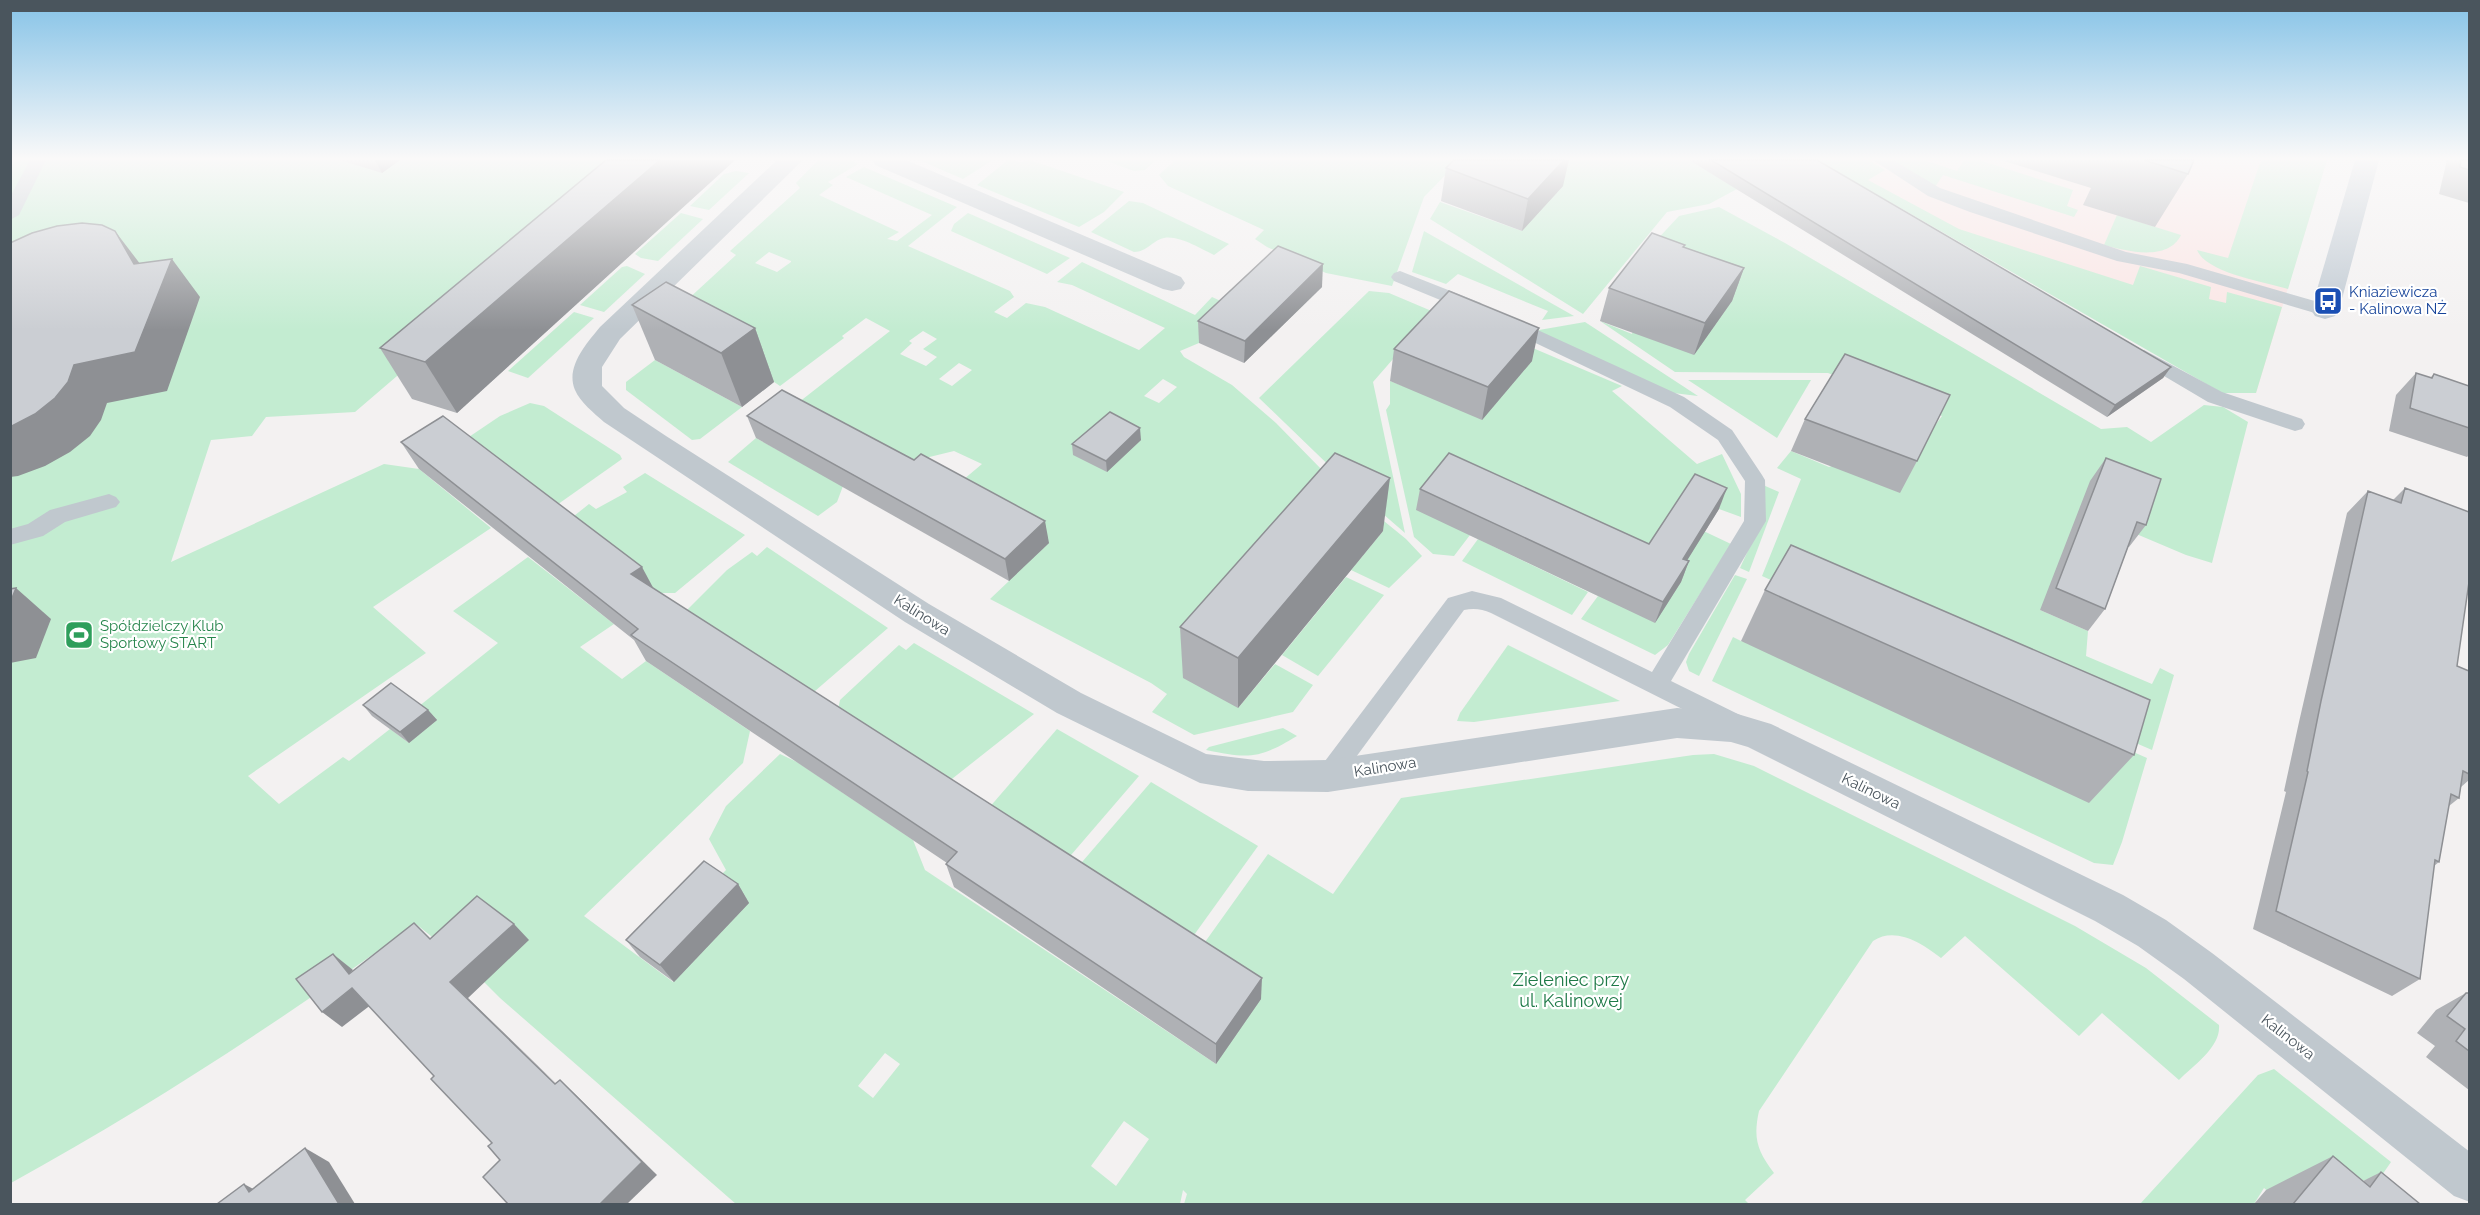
<svg xmlns="http://www.w3.org/2000/svg" width="2480" height="1215" font-family="Raleway,sans-serif">
  <style>
    .medical { fill: #fae5e4 }
    .green { fill: #c3ecd1; fill-rule: evenodd }
    .lines { fill: none; stroke-linecap: round; stroke-linejoin: round }
    .lane { fill: #c0c8ce; fill-rule: evenodd }
    .street { fill: #c0c8ce; fill-rule: evenodd }
    .secondary { fill: #bec8d1; fill-rule: evenodd }
    .wall { fill: #afb1b5 }
    .shaded-wall { fill: #8e9094 }
    .building { fill: #cbced3; stroke: #8e9094; stroke-width: 1.5 }
    .labels { text-anchor: middle; dominant-baseline: central; stroke-width: 4.5; stroke-linejoin: round; paint-order: stroke }
    .transit-label { font-size: 15px; fill: #164399; stroke: #fff; text-anchor: start }
    .street-label { font-size: 15px; fill: #4a555d; stroke: #fff }
    .leisure-label { font-size: 15px; fill: #27864d; stroke: #fff; text-anchor: start }
    .near-park-label { font-size: 18px; fill: #1f7a48; stroke: #fff }
  </style>
  <rect width="100%" height="100%" fill="#f3f1f1"/>
  <polygon class="medical" points="1817,160 2327,160 2256,393"/>
  <g class="green">
    <path d="M11 160H656L481 304 355 412 266 417 252 436 211 440 171 562 384 464 419 469 491 528 373 607 426 653 248 776 279 804 343 757 349 761 390 729 409 743 418 707 498 643 453 611 528 557 614 624 580 647 622 679 646 661 750 731 743 763 584 916 673 982 716 880 726 870 709 839 726 806 780 754 797 762 913 840 925 870 1216 1064 1195 956 1268 854 1333 894 1401 798 1693 755 1714 754 1754 766 2075 926 2146 968 2219 1025C2221 1047 2194 1065 2179 1080L2102 1013 2079 1036 1965 936 1941 958C1922 943 1895 926 1873 941L1759 1111C1753 1138 1757 1151 1774 1173L1745 1200 1749 1204H1184L1187 1194 1183 1190 1180 1204H736L500 998 467 965 416 924C286 1017 151 1106 11 1183ZM885 1053 900 1064 873 1098 858 1086ZM1124 1121 1149 1139 1116 1186 1091 1166Z"/>
    <path d="M818 160H851L858 164 828 182 833 185 819 195 899 232 887 239 897 241 932 215 846 177 864 167 957 207 908 246 1010 291 1014 297 994 312 1007 318 1026 303 1045 307 1139 350 1165 328 1072 285 1057 282 1082 262 1195 315 1212 297 1236 308 1199 343 1180 351 1184 357 1232 385 1276 423 1325 473 1406 539 1422 556 1389 588 1351 570 1383 531 1331 506 1238 708 1275 664 1313 685 1293 712 1194 735 1152 712 1167 694 1151 683 990 599 1009 581 951 490 982 464 954 451 909 462 794 406 890 331 866 318 842 336 844 338 780 386 673 313 736 255 730 251 800 188 796 183ZM769 252 791 261V262L777 272 755 263ZM923 331 937 339 923 349 937 357 926 366 900 354 912 343 909 341ZM959 363 972 370 952 386 939 379ZM1163 379 1177 387 1159 403 1144 396Z"/>
    <polygon points="919,160 993,160 963,179"/>
    <polygon points="1008,160 1021,162 1030,160 1124,192 1104,212 1079,227 977,185"/>
    <polygon points="1104,160 1156,160 1145,170 1134,171"/>
    <polygon points="1175,160 1460,160 1424,197 1392,286 1326,273 1267,247 1255,239 1264,230 1168,186 1159,175"/>
    <polygon points="1497,160 1689,160 1737,189 1709,204 1667,212 1583,314 1430,219 1440,202 1522,231"/>
    <polygon points="1817,160 1868,160 1885,170 1868,180 1959,229 2133,285 2140,266 2211,287 2209,299 2226,303 2227,292 2282,307 2256,393 2222,393"/>
    <polygon points="1889,160 1924,160 1957,171 1964,160 1979,160 2073,190 2067,206 2078,210 2074,217 1943,175 1935,187"/>
    <path d="M2261 160H2327L2288 289C2265 282 2206 273 2197 250L2228 258Z"/>
    <polygon points="736,171 749,173 709,210 690,206 724,174"/>
    <path d="M1129 201 1143 203 1229 244 1214 255C1201 249 1179 235 1164 238 1153 240 1147 252 1134 252L1091 232Z"/>
    <polygon points="1719,207 1785,243 2101,429 2127,427 2151,442 2204,405 2223,407 2248,422 2212,563 2186,555 2134,533 2040,610 2088,631 2086,656 2152,684 2160,668 2174,675 2152,750 1964,669 1762,576 1801,479 1777,468 1791,451 1829,467 1933,428 1942,416 1828,373 1675,372 1600,321 1632,334 1652,245 1679,216"/>
    <polygon points="681,213 703,219 658,261 641,258 635,254"/>
    <polygon points="968,213 1070,258 1047,274 951,231 954,224"/>
    <path d="M2117 215 2181 235C2168 262 2126 251 2104 245Z"/>
    <polygon points="1424,231 1574,316 1542,320 1548,311 1458,274 1446,284 1412,272"/>
    <polygon points="627,266 645,274 604,312 580,305 622,267"/>
    <polygon points="1369,291 1389,293 1434,312 1373,382 1405,533 1345,481 1259,398"/>
    <polygon points="574,312 594,318 528,378 508,371"/>
    <polygon points="1451,313 1622,386 1612,391 1697,464 1722,454 1741,494 1741,517 1719,509 1674,517 1731,544 1668,645 1655,655 1581,619 1598,596 1655,623 1470,535 1454,556 1433,554 1414,537 1386,410 1390,404 1390,381 1424,394"/>
    <polygon points="1585,322 1698,396 1665,392 1541,334 1539,330"/>
    <polygon points="655,360 742,407 700,439 692,440 626,390 626,382"/>
    <polygon points="1688,380 1811,380 1777,438"/>
    <polygon points="530,403 544,406 620,455 622,459 554,507 460,443 500,416"/>
    <polygon points="756,438 843,486 837,502 818,516 728,462"/>
    <polygon points="645,473 745,535 675,593 656,593 574,516 589,504 596,509 627,492 623,487"/>
    <polygon points="1763,485 1779,492 1749,572 1740,568 1764,516"/>
    <polygon points="1478,539 1588,592 1572,615 1462,561"/>
    <polygon points="767,547 888,628 815,691 789,694 682,615 727,570 752,552 757,556"/>
    <polygon points="1735,575 1747,579 1699,676 1689,671 1686,662 1689,654"/>
    <polygon points="1346,577 1384,595 1318,676 1282,655"/>
    <polygon points="1733,637 1741,641 2063,721 2147,758 2122,842 2113,865 2094,863 1712,681"/>
    <polygon points="914,643 1034,714 938,790 835,724 840,700 899,645 906,650"/>
    <polygon points="1508,645 1620,701 1474,722 1457,721 1460,713"/>
    <path d="M1283 728 1297 736C1259 759 1249 759 1206 750L1209 747Z"/>
    <polygon points="1057,729 1139,776 1059,869 982,816"/>
    <polygon points="1151,782 1258,846 1184,949 1070,876"/>
    <polygon points="2274,1069 2391,1162 2382,1175 2283,1204 2264,1188 2254,1204 2140,1204 2258,1075"/>
  </g>
  <g class="lines">
    <g class="lane">
      <polygon points="30,160 46,160 19,215 10,220 10,197"/>
      <polygon points="1873,160 1893,160 1940,188 2126,252 2187,264 2332,306 2334,310 2332,314 2325,316 2179,273 2117,261 1970,212 1928,196"/>
      <polygon points="1400,271 1481,303 1483,307 1481,311 1467,311 1394,281 1391,277 1394,273"/>
      <path d="M1509 317 1684 397 1732 430 1762 475 1765 480 1766 521 1671 681 1744 717 1747 724 1744 731 1735 734 1726 731 1491 613C1482 609 1474 608 1464 610L1337 783 1328 787 1319 783 1316 776 1319 769 1448 598 1472 591 1501 598 1652 672 1744 521 1745 481 1718 440 1670 407 1502 327 1500 323 1502 319Z"/>
      <polygon points="2144,350 2222,392 2302,419 2305,424 2302,429 2295,431 2208,402 2137,360 2134,356 2137,352"/>
      <polygon points="109,494 116,497 120,502 116,507 65,522 43,536 10,545 10,529 28,524 50,510"/>
    </g>
    <g class="street">
      <path d="M777 160H803L620 339 602 367V386L624 408 666 436 929 604 1081 693 1206 754 1264 761 1328 760 1677 708 1731 712 1771 724 2123 895 2166 920 2212 953 2470 1152V1202L2454 1196 2184 979 2138 946 2095 921 1748 747 1731 742 1677 738 1328 792 1248 791 1200 783 1057 713 905 622 604 422C594 413 580 402 575 390 565 367 587 343 600 327Z"/>
      <polygon points="872,160 906,160 1181,277 1185,283 1181,289 1172,291 1163,289 875,165"/>
    </g>
    <polygon class="secondary" points="2355,160 2379,160 2339,310 2335,316 2325,319 2315,316 2311,310"/>
  </g>
  <g class="wall">
    <polygon points="340,160 400,160 382,173"/>
    <polygon points="606,160 735,160 457,413 412,399 380,348"/>
    <polygon points="1689,160 1817,160 2171,367 2163,378 2107,417"/>
    <polygon points="2001,160 2194,160 2188,174 2155,227 2083,205 2091,188"/>
    <polygon points="2447,160 2469,160 2469,203 2439,194"/>
    <polygon points="1446,168 1563,186 1522,231 1441,201"/>
    <polygon points="1684,247 1744,268 1732,301 1694,355 1600,321 1609,288"/>
    <polygon points="1322,287 1244,363 1199,343 1198,321"/>
    <polygon points="632,305 755,328 774,382 742,407 655,360"/>
    <polygon points="1394,349 1532,361 1482,420 1390,381"/>
    <polygon points="2416,373 2430,378 2434,374 2469,386 2469,455 2467,457 2389,431 2396,395"/>
    <polygon points="747,416 914,460 1049,543 1009,581 756,438"/>
    <polygon points="1805,419 1917,461 1900,493 1791,451"/>
    <polygon points="1141,440 1107,472 1073,455 1072,444"/>
    <polygon points="401,442 653,589 1261,999 1216,1064 954,887 946,864 947,863 646,661 634,640 419,469"/>
    <polygon points="2106,458 2146,525 2129,547 2128,547 2105,609 2088,631 2040,610 2090,481"/>
    <polygon points="2405,488 2457,666 2469,671 2469,780 2461,787 2459,798 2449,806 2439,862 2434,866 2420,979 2392,996 2253,929 2286,792 2284,791 2299,722 2347,513 2368,491 2393,500"/>
    <polygon points="1420,489 1649,544 1719,509 1687,560 1689,561 1681,582 1655,623 1416,510"/>
    <polygon points="1383,531 1238,708 1183,678 1180,627"/>
    <polygon points="1765,590 2134,755 2089,803 1741,641"/>
    <polygon points="363,705 428,710 437,720 409,743 372,716"/>
    <polygon points="738,884 749,903 674,982 640,957 626,940"/>
    <polygon points="2466,993 2469,993 2469,1090 2426,1057 2435,1046 2417,1033 2436,1010"/>
    <polygon points="2333,1156 2363,1181 2381,1172 2420,1204 2254,1204 2266,1190"/>
  </g>
  <g class="shaded-wall">
    <polygon points="375,160 400,160 382,173"/>
    <polygon points="660,160 735,160 457,413 425,362"/>
    <polygon points="1564,160 1569,160 1563,186 1522,231 1528,199"/>
    <polygon points="115,231 144,269 172,259 200,297 167,391 107,403 101,420 90,436 70,452 45,466 18,476 10,477 10,427 74,365 134,264"/>
    <polygon points="1323,264 1322,287 1244,363 1245,341"/>
    <polygon points="1744,268 1732,301 1694,355 1705,323"/>
    <polygon points="755,328 774,382 742,407 721,353"/>
    <polygon points="1539,328 1532,361 1482,420 1488,387"/>
    <polygon points="2171,367 2163,378 2107,417 2115,405"/>
    <polygon points="1140,428 1141,440 1107,472 1106,461"/>
    <polygon points="1390,478 1383,531 1238,708 1238,658"/>
    <polygon points="1727,488 1719,509 1675,580 1683,559"/>
    <polygon points="1045,521 1049,543 1009,581 1005,559"/>
    <polygon points="1689,561 1681,582 1655,623 1663,602"/>
    <polygon points="642,567 656,593 631,574"/>
    <polygon points="16,588 51,619 36,658 10,663 10,591"/>
    <polygon points="428,710 437,720 409,743 400,732"/>
    <polygon points="738,884 749,903 674,982 660,965"/>
    <polygon points="514,924 529,940 468,998 571,1098 450,982"/>
    <polygon points="333,954 353,970 349,974"/>
    <polygon points="1262,978 1261,999 1216,1064 1216,1044"/>
    <polygon points="352,988 372,1004 342,1027 322,1012"/>
    <polygon points="560,1080 576,1095 657,1175 627,1204 600,1204"/>
    <polygon points="305,1148 329,1162 355,1204 339,1204"/>
    <polygon points="244,1184 270,1198 249,1192"/>
  </g>
  <g class="building">
    <polygon points="606,160 660,160 425,362 380,348"/>
    <polygon points="1454,160 1564,160 1528,199 1446,168"/>
    <polygon points="1711,160 1817,160 2171,367 2115,405"/>
    <polygon points="2144,160 2194,160 2188,174"/>
    <polygon points="2461,160 2469,160 2469,170 2460,167"/>
    <polygon points="82,223 102,225 115,231 134,264 172,259 135,352 74,365 68,382 55,398 35,414 10,427 10,243 32,233 57,226"/>
    <polygon points="1652,233 1685,245 1683,247 1744,268 1705,323 1609,288"/>
    <polygon points="1278,246 1323,264 1245,341 1198,321"/>
    <polygon points="666,282 755,328 721,353 632,305"/>
    <polygon points="1449,291 1539,328 1488,387 1394,349"/>
    <polygon points="1845,354 1950,395 1917,461 1805,419"/>
    <polygon points="2416,373 2432,378 2434,374 2469,386 2469,428 2410,408"/>
    <polygon points="782,390 914,460 921,454 1045,521 1005,559 747,416"/>
    <polygon points="1110,412 1140,428 1106,461 1072,444"/>
    <polygon points="443,416 642,567 631,574 1262,978 1216,1044 946,864 957,852 631,635 638,629 401,442"/>
    <polygon points="1335,453 1390,478 1238,658 1180,627"/>
    <polygon points="1449,453 1649,544 1695,474 1727,488 1683,559 1689,561 1663,602 1420,489"/>
    <polygon points="2106,458 2161,479 2146,525 2137,522 2105,609 2056,588"/>
    <polygon points="2405,488 2469,512 2469,582 2457,666 2469,671 2469,774 2463,771 2459,798 2451,794 2439,862 2435,860 2420,979 2276,911 2308,772 2307,771 2321,701 2368,491 2401,503"/>
    <polygon points="1791,545 2150,700 2134,755 1765,590"/>
    <polygon points="16,588 10,603 10,589"/>
    <polygon points="391,683 428,710 400,732 363,705"/>
    <polygon points="704,861 738,884 660,965 626,940"/>
    <polygon points="477,896 514,924 450,982 555,1084 560,1080 642,1162 600,1204 508,1204 483,1177 500,1160 488,1146 492,1143 431,1079 434,1076 352,988 322,1012 296,979 333,954 349,974 414,923 430,939"/>
    <polygon points="2466,993 2469,993 2469,1051 2456,1041 2465,1029 2447,1016"/>
    <polygon points="305,1148 339,1204 217,1204 244,1184 249,1192"/>
    <polygon points="2333,1156 2370,1187 2381,1172 2420,1204 2293,1204"/>
  </g>
  <linearGradient id="sky" x2="0" y2="1"><stop stop-color="#86c3e7"/><stop offset="0.48" stop-color="#faf9f9"/><stop offset="1" stop-color="#faf9f9" stop-opacity="0"/></linearGradient>
  <rect width="2480" height="330" fill="url(#sky)"/>
  <defs>
    <g id="bus-square" transform="scale(1.5)"><rect x="-9" y="-9" width="18" height="18" rx="4" fill="#1a4fb4" stroke="#fff"/><path d="M-5-6H5V4H4V6H2V4H-2V6H-4V4H-5ZM-3.5-4V0h7V-4ZM-3.5 1.2v1.5H-2V1.2ZM2 1.2v1.5H3.5V1.2Z" fill="#fff"/></g>
    <g id="stadium-square" transform="scale(1.5)"><rect x="-9" y="-9" width="18" height="18" rx="4" fill="#2e9e5b" stroke="#fff"/><path d="M0-5a6.5 5 0 1 0 0 10a6.5 5 0 1 0 0-10ZM-3.5-1.8h7v3.6h-7Z" fill="#fff"/></g>
  </defs>
  <g fill-rule="evenodd">
    <use href="#bus-square" x="2328" y="301"/>
    <use href="#stadium-square" x="79" y="635"/>
  </g>
  <g class="labels">
    <g class="transit-label">
      <text x="2349" y="292">Kniaziewicza<tspan x="2349" dy="17">- Kalinowa NŻ</tspan></text>
    </g>
    <g class="street-label">
      <text transform="translate(922 615) rotate(32)">Kalinowa</text>
      <text transform="translate(1385 767) rotate(-9)">Kalinowa</text>
      <text transform="translate(1871 791) rotate(26)">Kalinowa</text>
      <text transform="translate(2288 1037) rotate(38)">Kalinowa</text>
    </g>
    <g class="leisure-label">
      <text x="100" y="626">Spółdzielczy Klub<tspan x="100" dy="17">Sportowy START</tspan></text>
    </g>
    <g class="near-park-label">
      <text x="1571" y="979">Zieleniec przy<tspan x="1571" dy="21">ul. Kalinowej</tspan></text>
    </g>
  </g>
  <rect width="2480" height="1215" fill="none" stroke="#4a555d" stroke-width="24"/>
</svg>
